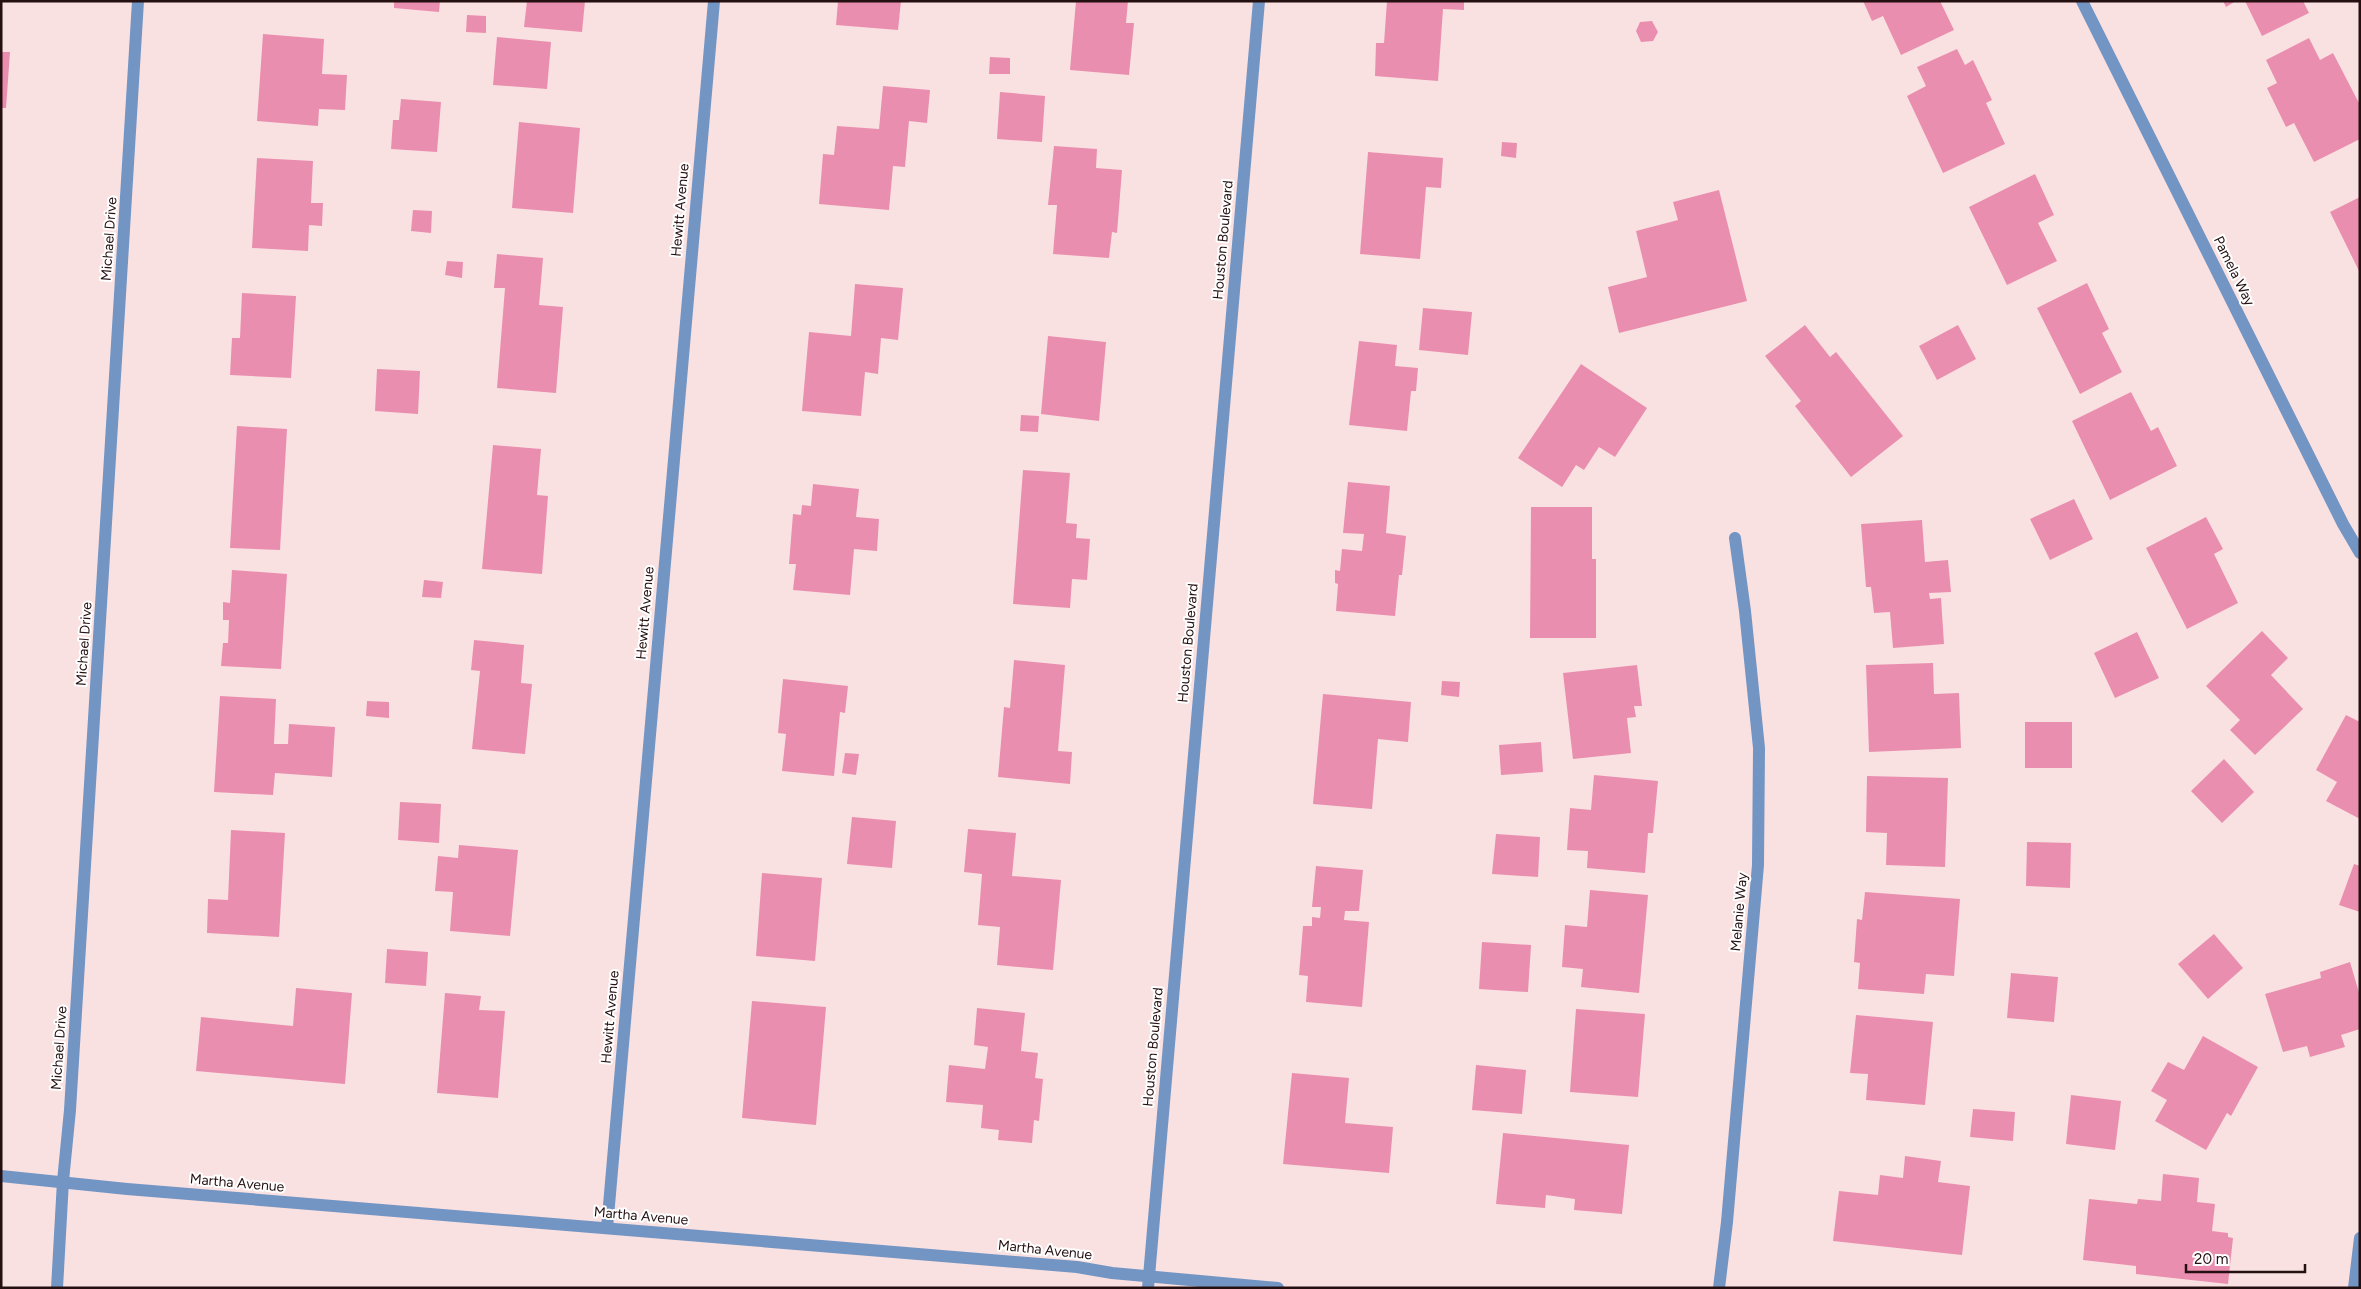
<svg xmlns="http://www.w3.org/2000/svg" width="2361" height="1289" font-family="Figtree,sans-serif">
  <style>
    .building { fill: #ea8eb0 }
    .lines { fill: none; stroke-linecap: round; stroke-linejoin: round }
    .street { stroke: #7395c4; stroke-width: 12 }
    .labels { text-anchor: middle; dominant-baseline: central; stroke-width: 4; stroke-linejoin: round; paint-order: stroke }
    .street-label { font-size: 14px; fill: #240f11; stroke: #fff }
  </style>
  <rect width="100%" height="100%" fill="#fae1e1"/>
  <g class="building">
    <polygon points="394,1 440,1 439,12 394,8"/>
    <polygon points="527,1 585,1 582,32 524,27"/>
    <polygon points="838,1 901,1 898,30 836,25"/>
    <polygon points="1076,1 1128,1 1126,23 1134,23 1129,75 1070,70"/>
    <polygon points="1387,1 1464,1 1464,10 1443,9 1438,81 1375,76 1376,43 1384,43"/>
    <polygon points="1863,1 1940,1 1954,30 1901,55 1883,16 1872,21"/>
    <polygon points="2223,1 2236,1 2226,7"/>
    <polygon points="2245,1 2303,1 2309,13 2262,36"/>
    <polygon points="467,15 486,16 486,33 466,32"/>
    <polygon points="1652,21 1658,32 1653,41 1641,42 1636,31 1640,22"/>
    <polygon points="263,34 324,39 322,74 347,75 345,110 319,109 318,126 257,121"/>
    <polygon points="497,37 551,42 547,89 493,85"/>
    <polygon points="2309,38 2320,60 2333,53 2360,105 2360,139 2314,162 2294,123 2286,127 2267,88 2277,83 2266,60"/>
    <polygon points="1957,49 1965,65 1973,60 1992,100 1986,103 2005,144 1943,173 1907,96 1926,86 1917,67"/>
    <polygon points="1,52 10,52 6,108 1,108"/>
    <polygon points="990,57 1010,58 1010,74 989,74"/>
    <polygon points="883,86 930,90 927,123 909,121 905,167 893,166 889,210 819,204 823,154 834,155 837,126 879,129"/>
    <polygon points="1000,92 1045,96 1042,142 997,139"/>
    <polygon points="401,99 441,102 437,152 391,149 393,120 399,120"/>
    <polygon points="519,122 580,128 573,213 512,208"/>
    <polygon points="1502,142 1517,143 1516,158 1501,156"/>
    <polygon points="1054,146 1097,149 1096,168 1122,170 1117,233 1112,232 1109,258 1053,254 1057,205 1048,205"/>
    <polygon points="1368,152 1443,158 1441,188 1426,187 1420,259 1360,254"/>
    <polygon points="257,158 313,161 311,203 323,203 322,226 309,225 308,251 252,248"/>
    <polygon points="2035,174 2054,215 2038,223 2057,261 2007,285 1969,207"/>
    <polygon points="1719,190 1747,301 1619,333 1608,287 1647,277 1636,231 1678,220 1673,202"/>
    <polygon points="2360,197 2360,273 2330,212"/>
    <polygon points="413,210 432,211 431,233 411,231"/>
    <polygon points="497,254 543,258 539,305 563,307 556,393 497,388 505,288 494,288"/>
    <polygon points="447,261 463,262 462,278 445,275"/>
    <polygon points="2087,283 2109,329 2102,333 2122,372 2080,394 2037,308"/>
    <polygon points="855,284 903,288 898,340 881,338 878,374 865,372 861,416 802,411 809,332 851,336"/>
    <polygon points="242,293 296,296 291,378 230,375 232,338 240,338"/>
    <polygon points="1423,308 1472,312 1468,355 1419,350"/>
    <polygon points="1805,325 1830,357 1836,352 1903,436 1851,477 1795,406 1801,401 1765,356"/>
    <polygon points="1958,325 1976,359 1937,380 1919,346"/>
    <polygon points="1048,336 1106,342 1099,421 1041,414"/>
    <polygon points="1359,341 1397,345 1395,366 1418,368 1416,391 1411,391 1407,431 1349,425"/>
    <polygon points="1581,364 1647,408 1615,457 1599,447 1584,470 1576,465 1562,487 1518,458"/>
    <polygon points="377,369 420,371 418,414 375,411"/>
    <polygon points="2131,392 2151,431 2158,427 2177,466 2110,500 2072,421"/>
    <polygon points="1021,415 1039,416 1038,432 1020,431"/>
    <polygon points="237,426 287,429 280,550 230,548"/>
    <polygon points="493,445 541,449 537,495 548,496 542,574 482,569"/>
    <polygon points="1023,470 1070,473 1066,523 1077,524 1076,538 1090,539 1087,580 1072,579 1070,608 1013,604"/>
    <polygon points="1348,482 1390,486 1386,533 1406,536 1402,575 1399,575 1395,616 1336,611 1338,584 1335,583 1335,570 1340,571 1342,549 1362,551 1364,534 1343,533"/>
    <polygon points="813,484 859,489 856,517 879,519 877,551 854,549 850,595 793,590 796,564 789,564 793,514 801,515 802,505 811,506"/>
    <polygon points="2074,499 2093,539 2050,560 2030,519"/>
    <polygon points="1531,507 1592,507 1592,559 1596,559 1596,638 1530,638"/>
    <polygon points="2206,517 2223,549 2214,554 2238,603 2187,629 2146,548"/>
    <polygon points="1922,520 1925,562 1948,560 1951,592 1929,593 1930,599 1941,598 1944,644 1893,648 1890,612 1874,613 1871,587 1866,587 1861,524"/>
    <polygon points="232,570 287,574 281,669 221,666 223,643 228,643 229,620 223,620 223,602 230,603"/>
    <polygon points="424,580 443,582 441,598 422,597"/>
    <polygon points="2262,631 2288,658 2271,675 2303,709 2255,755 2230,730 2240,720 2206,686"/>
    <polygon points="2137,632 2159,678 2115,698 2094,653"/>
    <polygon points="474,640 524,645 521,683 532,684 525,754 472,749 480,671 471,670"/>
    <polygon points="1014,660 1065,665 1058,751 1072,752 1070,784 998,777 1004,707 1010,708"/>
    <polygon points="1933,663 1934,694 1959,693 1961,748 1869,752 1866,665"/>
    <polygon points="1637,665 1642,706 1634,706 1636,717 1627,718 1631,753 1573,759 1563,673"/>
    <polygon points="783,679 848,686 845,713 840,712 834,776 782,771 786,734 778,733"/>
    <polygon points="1442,681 1460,682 1459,697 1441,695"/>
    <polygon points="1323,694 1411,702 1408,742 1378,739 1372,809 1313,804"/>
    <polygon points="220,696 276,699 274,744 288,744 289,724 335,727 332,777 275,773 273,795 214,792"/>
    <polygon points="367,701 389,702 389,718 366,716"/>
    <polygon points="2346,715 2360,722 2360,819 2326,801 2337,782 2316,770"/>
    <rect x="2025" y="722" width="47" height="46"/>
    <polygon points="1541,742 1543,772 1501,775 1499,745"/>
    <polygon points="845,753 859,754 856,775 842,773"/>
    <polygon points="2224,759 2254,792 2222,823 2191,791"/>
    <polygon points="1594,775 1658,781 1653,833 1648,833 1645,873 1587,868 1588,851 1567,850 1570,808 1591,810"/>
    <polygon points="1867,776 1948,778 1945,867 1886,865 1887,833 1866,832"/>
    <polygon points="400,802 441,804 439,843 398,840"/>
    <polygon points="852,817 896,821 892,868 847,864"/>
    <polygon points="968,829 1016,833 1012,876 1061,880 1053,970 997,965 1000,927 978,925 982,874 964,872"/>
    <polygon points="231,830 285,833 279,937 207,933 208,899 228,900"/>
    <polygon points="1496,834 1540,837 1538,877 1492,874"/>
    <polygon points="2027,842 2071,843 2070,888 2026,886"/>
    <polygon points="459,845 518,850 510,936 450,931 453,892 435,891 438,856 458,858"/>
    <polygon points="2354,864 2360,866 2360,912 2339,905"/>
    <polygon points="1316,866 1363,870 1359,911 1345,911 1344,920 1369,922 1362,1007 1306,1002 1308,976 1299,975 1303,926 1312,926 1312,917 1320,918 1321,907 1312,907"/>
    <polygon points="762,873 822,878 815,961 756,956"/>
    <polygon points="1590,890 1648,895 1639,993 1581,987 1583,969 1562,967 1565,925 1587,927"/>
    <polygon points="1865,892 1960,899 1954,976 1926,974 1924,994 1858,989 1860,963 1854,962 1857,919 1862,920"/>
    <polygon points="2214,934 2243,968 2208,999 2178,964"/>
    <polygon points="1482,942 1531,945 1528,992 1479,989"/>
    <polygon points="387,949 428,952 426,986 385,983"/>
    <polygon points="2350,962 2360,996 2360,1029 2341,1035 2345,1047 2310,1057 2307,1046 2283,1052 2265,994 2321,978 2320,972"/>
    <polygon points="2011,973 2058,977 2054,1022 2007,1018"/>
    <polygon points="296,988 352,993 345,1084 196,1071 201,1017 293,1026"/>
    <polygon points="445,993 481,996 479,1010 505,1011 498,1098 437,1093"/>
    <polygon points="752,1001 826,1007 816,1125 742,1118"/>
    <polygon points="977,1008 1025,1013 1021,1051 1038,1053 1035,1078 1043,1079 1039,1121 1034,1120 1032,1143 998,1140 999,1130 981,1128 983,1105 946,1102 949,1065 985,1069 988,1047 974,1045"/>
    <polygon points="1576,1009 1645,1014 1638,1097 1570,1092"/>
    <polygon points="1856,1015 1933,1022 1925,1105 1866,1100 1868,1074 1850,1073"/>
    <polygon points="2203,1036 2258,1067 2231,1116 2227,1113 2206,1150 2155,1121 2167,1100 2151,1091 2168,1062 2184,1070"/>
    <polygon points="1476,1065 1526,1070 1522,1114 1472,1110"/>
    <polygon points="1292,1073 1349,1078 1345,1123 1393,1127 1389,1173 1283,1164"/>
    <polygon points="2071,1095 2121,1101 2115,1150 2066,1144"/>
    <polygon points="1973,1109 2015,1112 2013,1141 1970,1137"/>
    <polygon points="1503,1133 1629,1145 1622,1214 1574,1210 1575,1199 1546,1195 1545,1208 1496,1204"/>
    <polygon points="1905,1156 1941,1161 1938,1182 1970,1186 1962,1255 1833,1241 1839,1191 1878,1195 1880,1175 1903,1178"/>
    <polygon points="2163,1174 2199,1178 2197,1202 2215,1204 2212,1231 2228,1233 2228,1237 2233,1238 2228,1284 2136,1274 2136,1266 2083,1260 2089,1199 2137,1204 2138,1199 2161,1201"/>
  </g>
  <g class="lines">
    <g class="street">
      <polyline points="2082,1 2343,524 2360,553"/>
      <polyline points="1,1176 127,1189 1077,1267 1112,1273 1278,1288"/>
      <polyline points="607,1228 714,1"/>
      <polyline points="57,1288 63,1181 70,1110 138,1"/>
      <polyline points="1148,1288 1259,1"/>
      <polyline points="1719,1288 1727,1222 1758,865 1759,748 1745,611 1735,538"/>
      <polyline points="2354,1288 2360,1238"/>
    </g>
  </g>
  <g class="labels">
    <g class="street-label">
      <text transform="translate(680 210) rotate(-85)">Hewitt Avenue</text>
      <text transform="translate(109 239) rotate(-86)">Michael Drive</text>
      <text transform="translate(1223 240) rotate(-85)">Houston Boulevard</text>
      <text transform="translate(2234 271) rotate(64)">Pamela Way</text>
      <text transform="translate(645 613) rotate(-85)">Hewitt Avenue</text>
      <text transform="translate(1188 643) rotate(-85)">Houston Boulevard</text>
      <text transform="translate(84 644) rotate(-86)">Michael Drive</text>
      <text transform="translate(1739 912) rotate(-85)">Melanie Way</text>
      <text transform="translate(610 1017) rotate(-85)">Hewitt Avenue</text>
      <text transform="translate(1153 1047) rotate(-85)">Houston Boulevard</text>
      <text transform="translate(59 1048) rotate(-86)">Michael Drive</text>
      <text transform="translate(237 1183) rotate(5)">Martha Avenue</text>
      <text transform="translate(641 1216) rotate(5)">Martha Avenue</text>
      <text transform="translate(1045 1250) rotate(6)">Martha Avenue</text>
    </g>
  </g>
  <rect width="2361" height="1289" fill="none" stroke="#240f11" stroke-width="5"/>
  <path d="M2186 1264v8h119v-8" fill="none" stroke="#240f11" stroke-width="2.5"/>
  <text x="2194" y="1264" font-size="15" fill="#240f11" stroke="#ffffff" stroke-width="4" paint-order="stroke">20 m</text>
</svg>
